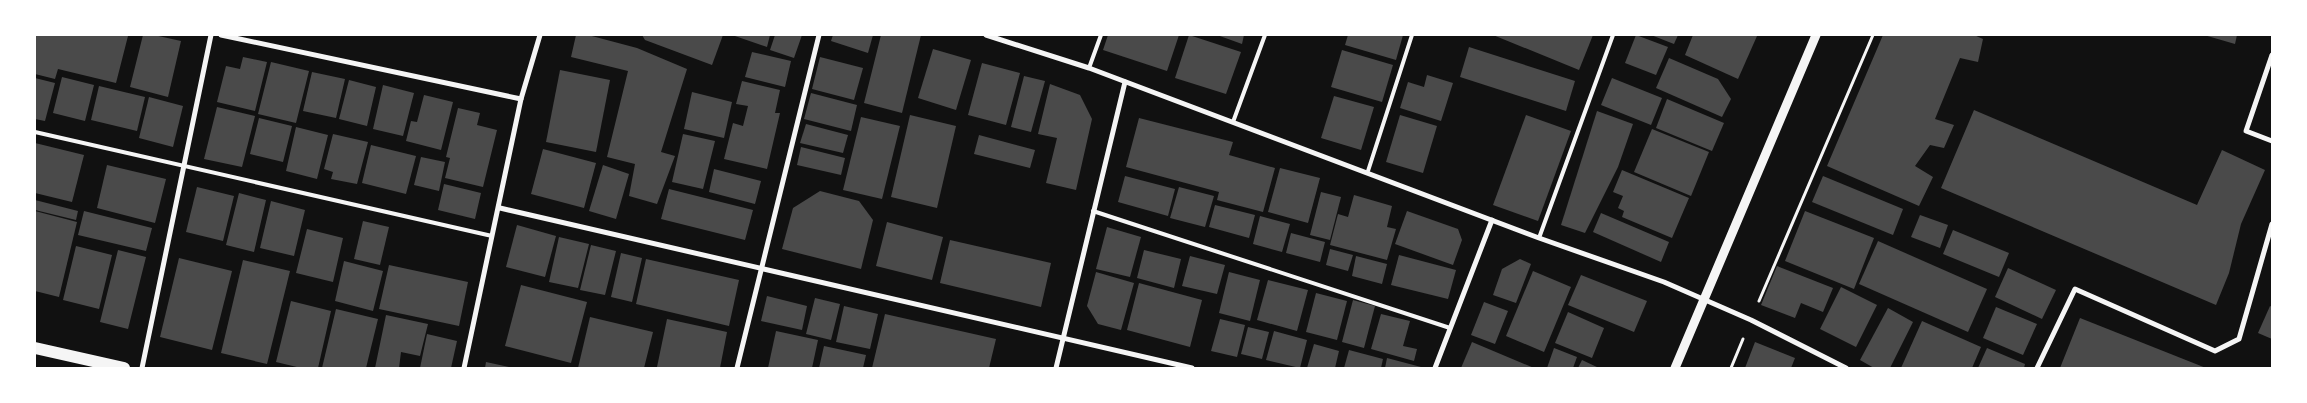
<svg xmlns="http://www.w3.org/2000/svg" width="2307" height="403" font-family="'Space Grotesk',sans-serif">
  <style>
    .building { fill: #4a4a4a }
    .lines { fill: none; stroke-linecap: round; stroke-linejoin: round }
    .path { stroke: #f5f5f5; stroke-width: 3 }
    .service { stroke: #f5f5f5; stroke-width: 4 }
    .minor { stroke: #f5f5f5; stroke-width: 5 }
    .tertiary { stroke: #f5f5f5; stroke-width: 9 }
    .primary { stroke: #f5f5f5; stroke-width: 12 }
  </style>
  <rect width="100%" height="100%" fill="#111"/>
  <g class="building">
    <polygon points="35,35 128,36 116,83 58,69 55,79 35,74"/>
    <polygon points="143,35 154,35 181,41 168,97 130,87"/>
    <polygon points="576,35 588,35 637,48 687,69 661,152 675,156 657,204 629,196 635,164 607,157 628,71 571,57"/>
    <polygon points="642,35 723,35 712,65 645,40"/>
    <polygon points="732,35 770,35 767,47"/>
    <polygon points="775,35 802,35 794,58 770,50"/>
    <polygon points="833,35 873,35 868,53 831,41"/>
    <polygon points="881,35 921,35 902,113 864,103"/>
    <polygon points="1108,35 1179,35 1167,71 1103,50"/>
    <polygon points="1189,35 1241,52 1226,94 1175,78"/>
    <polygon points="1217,35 1244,35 1242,44"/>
    <polygon points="1348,35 1403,35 1396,60 1345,45"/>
    <polygon points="1493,35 1593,35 1579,70"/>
    <polygon points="1636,35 1668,47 1656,75 1625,63"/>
    <polygon points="1651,35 1678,35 1674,44"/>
    <polygon points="1693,35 1754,35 1757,36 1738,79 1685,55"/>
    <polygon points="1883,35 1974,35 1983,39 1978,62 1960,58 1935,119 1954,125 1944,148 1930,145 1915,166 1933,177 1919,206 1827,166"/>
    <polygon points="2204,35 2237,35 2235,44"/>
    <polygon points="1469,47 1575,81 1566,111 1460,77"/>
    <polygon points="933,49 971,60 956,110 918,98"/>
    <polygon points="1342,50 1393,65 1382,102 1331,87"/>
    <polygon points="752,52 791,61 785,87 745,77"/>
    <polygon points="243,57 267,62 255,111 217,102 226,66 240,69"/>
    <polygon points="820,57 863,68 854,100 812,89"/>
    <polygon points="1669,58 1718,79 1731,99 1722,117 1656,88"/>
    <polygon points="271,62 309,71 296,123 258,114"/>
    <polygon points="982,63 1020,73 1006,125 968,115"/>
    <polygon points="560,70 610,80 596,152 546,142"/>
    <polygon points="312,72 345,79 336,118 303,111"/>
    <polygon points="1427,75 1453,83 1441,121 1400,108 1408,82 1424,87"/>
    <polygon points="1024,76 1045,81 1031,132 1011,127"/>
    <polygon points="62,77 94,85 85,121 53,113"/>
    <polygon points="35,78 55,83 45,121 35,119"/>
    <polygon points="1612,78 1662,98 1651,125 1601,105"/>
    <polygon points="349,80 376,87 367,126 339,119"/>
    <polygon points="742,81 780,90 775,113 780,113 767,169 724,159 733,123 743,126 748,106 736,104"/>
    <polygon points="1050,84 1080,95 1092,119 1076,190 1046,183 1057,138 1038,134"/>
    <polygon points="383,85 414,93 403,136 373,129"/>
    <polygon points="99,86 145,97 137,131 91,120"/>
    <polygon points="692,92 732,102 724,138 684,129"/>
    <polygon points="811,93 857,105 851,131 804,119"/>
    <polygon points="424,95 453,102 441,150 406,141 411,121 417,122"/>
    <polygon points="1334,96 1374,107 1361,150 1321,138"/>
    <polygon points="149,97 183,106 173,147 139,138"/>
    <polygon points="1667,99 1724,123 1712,151 1656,128"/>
    <polygon points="217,107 255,116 242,167 204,159"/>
    <polygon points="458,108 480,113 477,125 497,130 483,187 445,178 450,158 446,157"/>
    <polygon points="1974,110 2197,205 2222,150 2265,170 2241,224 2229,273 2216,305 1941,188"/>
    <polygon points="1597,111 1633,124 1618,167 1585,233 1561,225"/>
    <polygon points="910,115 956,126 937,208 891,197"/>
    <polygon points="1400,115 1437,126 1423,173 1386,162"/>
    <polygon points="1526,115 1571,131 1538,221 1493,205"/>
    <polygon points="861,117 900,126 882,199 843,190"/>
    <polygon points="259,118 292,126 283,162 250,154"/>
    <polygon points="1139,118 1233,142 1229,155 1275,168 1263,212 1217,200 1219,192 1126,167"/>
    <polygon points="806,124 848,135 843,153 800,143"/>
    <polygon points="296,127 328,135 317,179 286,171"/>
    <polygon points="1652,129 1709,152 1691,196 1634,172"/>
    <polygon points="333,134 368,142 357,184 331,179 333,172 324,169"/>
    <polygon points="683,134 715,141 703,189 672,182"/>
    <polygon points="979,135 1035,150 1030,168 974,154"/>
    <polygon points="35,143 84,155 72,202 35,193"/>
    <polygon points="371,145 416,156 406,194 362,183"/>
    <polygon points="801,147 845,158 841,175 797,165"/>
    <polygon points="543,149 596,163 584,208 531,194"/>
    <polygon points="421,157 445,162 439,191 414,185"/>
    <polygon points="107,165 166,179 155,223 97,208"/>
    <polygon points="603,165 629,174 616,219 589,211"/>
    <polygon points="1280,168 1320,178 1308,223 1268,212"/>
    <polygon points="714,169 761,181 755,204 709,192"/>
    <polygon points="1622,170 1689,198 1672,238 1622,217 1624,211 1618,208 1623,196 1613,192"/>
    <polygon points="1125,176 1175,189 1168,216 1118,202"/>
    <polygon points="1823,176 1903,209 1893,235 1812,202"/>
    <polygon points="444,184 481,193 475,219 438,210"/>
    <polygon points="197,187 234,196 223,241 186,232"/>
    <polygon points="1179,187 1214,196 1205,227 1170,218"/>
    <polygon points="669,189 753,210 745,240 661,219"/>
    <polygon points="820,191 859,201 873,220 861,269 782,249 793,208"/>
    <polygon points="1321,192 1341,197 1330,240 1310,235"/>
    <polygon points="239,193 266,200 254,252 226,245"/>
    <polygon points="1354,195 1392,206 1387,227 1396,229 1387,260 1330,245 1338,214 1348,217"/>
    <polygon points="35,200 78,211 76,220 35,210"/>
    <polygon points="271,201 305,210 294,256 260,248"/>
    <polygon points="1215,205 1255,215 1249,238 1209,227"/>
    <polygon points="35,211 77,222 59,297 35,291"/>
    <polygon points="84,211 152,228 146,251 78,235"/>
    <polygon points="1407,211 1458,229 1462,240 1453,265 1395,244"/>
    <polygon points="1805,211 1874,238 1854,289 1785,261"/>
    <polygon points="1601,213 1669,242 1661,262 1593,232"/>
    <polygon points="1920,215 1948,225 1940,248 1911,237"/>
    <polygon points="1260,216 1290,224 1282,252 1253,244"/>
    <polygon points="363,221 389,227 380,265 354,259"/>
    <polygon points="887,222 943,237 932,280 876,266"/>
    <polygon points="517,225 556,236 545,277 506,267"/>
    <polygon points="1107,227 1141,237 1130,277 1096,269"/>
    <polygon points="307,229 343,238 333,282 296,273"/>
    <polygon points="1953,230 2009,253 1999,277 1943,254"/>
    <polygon points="1291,233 1325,242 1320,262 1286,253"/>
    <polygon points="559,237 589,244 578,288 549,282"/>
    <polygon points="950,240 1051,263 1041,307 940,283"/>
    <polygon points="1878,241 1987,289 1968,332 1859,284"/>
    <polygon points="591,245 616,251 605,295 580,290"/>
    <polygon points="76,246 112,255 99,309 63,300"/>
    <polygon points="1330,249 1353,255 1348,271 1326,265"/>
    <polygon points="118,250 146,257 128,329 100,322"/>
    <polygon points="1144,250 1181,259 1174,288 1137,278"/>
    <polygon points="621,253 642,258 632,302 611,297"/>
    <polygon points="1399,255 1456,270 1448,299 1391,285"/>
    <polygon points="1190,256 1225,265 1217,294 1182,286"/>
    <polygon points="1356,256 1387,264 1382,284 1352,276"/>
    <polygon points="179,258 232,271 212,350 160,337"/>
    <polygon points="646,259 739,280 729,326 636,304"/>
    <polygon points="1520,259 1531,264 1516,303 1493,295 1502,269"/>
    <polygon points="243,260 290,271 267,364 221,353"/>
    <polygon points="344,261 383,271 373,311 335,301"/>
    <polygon points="389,265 468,282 459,326 379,309"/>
    <polygon points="1777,266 1833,288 1823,312 1801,303 1795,318 1761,305"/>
    <polygon points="2008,268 2056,290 2042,319 1995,297"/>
    <polygon points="1533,271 1571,287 1544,352 1506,336"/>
    <polygon points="1096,272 1134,283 1121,330 1098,324 1087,306"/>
    <polygon points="1229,272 1260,280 1250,321 1219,313"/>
    <polygon points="1581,275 1647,301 1634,332 1568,305"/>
    <polygon points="1268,280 1308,290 1297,331 1257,320"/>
    <polygon points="1139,283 1202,300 1190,347 1127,330"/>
    <polygon points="521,285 587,302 571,363 505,346"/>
    <polygon points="1841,287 1877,305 1856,347 1820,329"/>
    <polygon points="1316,293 1347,301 1337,340 1306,332"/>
    <polygon points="767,296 807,306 802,330 761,321"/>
    <polygon points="815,298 840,304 831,340 806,334"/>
    <polygon points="1353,300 1375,306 1364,348 1342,342"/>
    <polygon points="291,301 331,311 318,368 301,368 276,362"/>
    <polygon points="1484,302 1508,311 1495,344 1471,335"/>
    <polygon points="844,306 878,314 870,349 836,342"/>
    <polygon points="2270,306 2272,307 2272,339 2258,333"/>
    <polygon points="1996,307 2037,324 2023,355 1983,338"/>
    <polygon points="1888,308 1913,322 1890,368 1874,368 1860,360"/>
    <polygon points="336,309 378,319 366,368 322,368"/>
    <polygon points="1568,312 1604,328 1592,358 1555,343"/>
    <polygon points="885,314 996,339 989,368 872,368"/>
    <polygon points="1381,314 1410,321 1403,346 1417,349 1414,361 1371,349"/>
    <polygon points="386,315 428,324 420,356 401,352 399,368 375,368"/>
    <polygon points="590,317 653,332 644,368 578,368"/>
    <polygon points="2080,318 2206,368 2060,368"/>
    <polygon points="667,319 727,332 720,368 657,367"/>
    <polygon points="1220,319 1245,325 1237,357 1211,351"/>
    <polygon points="1922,321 1981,347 1972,368 1901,368"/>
    <polygon points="1248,327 1269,332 1262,359 1241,354"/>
    <polygon points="776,331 818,340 812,368 768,368"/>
    <polygon points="1274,331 1307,340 1300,368 1266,360"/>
    <polygon points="427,334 457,341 451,368 420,368"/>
    <polygon points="1472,342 1534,368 1461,368"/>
    <polygon points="1755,342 1795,358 1791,368 1745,368"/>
    <polygon points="1314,344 1339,351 1335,368 1307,368"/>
    <polygon points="824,346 866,355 863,368 819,368"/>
    <polygon points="1554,348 1577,357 1573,368 1547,368"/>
    <polygon points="1987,348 2025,364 2024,368 1978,368"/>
    <polygon points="1349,350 1383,359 1381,368 1344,368"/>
    <polygon points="1387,358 1421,367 1421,368 1385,368"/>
    <polygon points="1582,360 1599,368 1578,368"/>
    <polygon points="486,362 509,367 509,368 485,368"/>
  </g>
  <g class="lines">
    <g class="path">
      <polyline points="1759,301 1873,35"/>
      <polyline points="1731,368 1743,339"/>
    </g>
    <g class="service">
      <polyline points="1089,68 1101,35"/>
      <polyline points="1233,122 1265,35"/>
      <polyline points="35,132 492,236"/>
      <polyline points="1368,171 1412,35"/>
      <polyline points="1093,211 1450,328"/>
      <polyline points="1539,238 1613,35"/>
    </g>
    <g class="minor">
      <polyline points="221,35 521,99"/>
      <polyline points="986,35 1089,68 1539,238 1664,282 1751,320 1846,368"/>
      <polyline points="2272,55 2246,131 2272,141"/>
      <polyline points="500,208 1192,368"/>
      <polyline points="142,368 211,35"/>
      <polyline points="464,368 521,99 540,35"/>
      <polyline points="737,368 819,35"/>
      <polyline points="1056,368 1125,82"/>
      <polyline points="1435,368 1492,220"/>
      <polyline points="2037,368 2075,289 2215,351 2239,339 2272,224"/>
    </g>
    <polyline class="tertiary" points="1675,368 1816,35"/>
    <polyline class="primary" points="35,348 124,368"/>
  </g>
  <rect width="2307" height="403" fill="none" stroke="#ffffff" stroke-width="72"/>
</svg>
